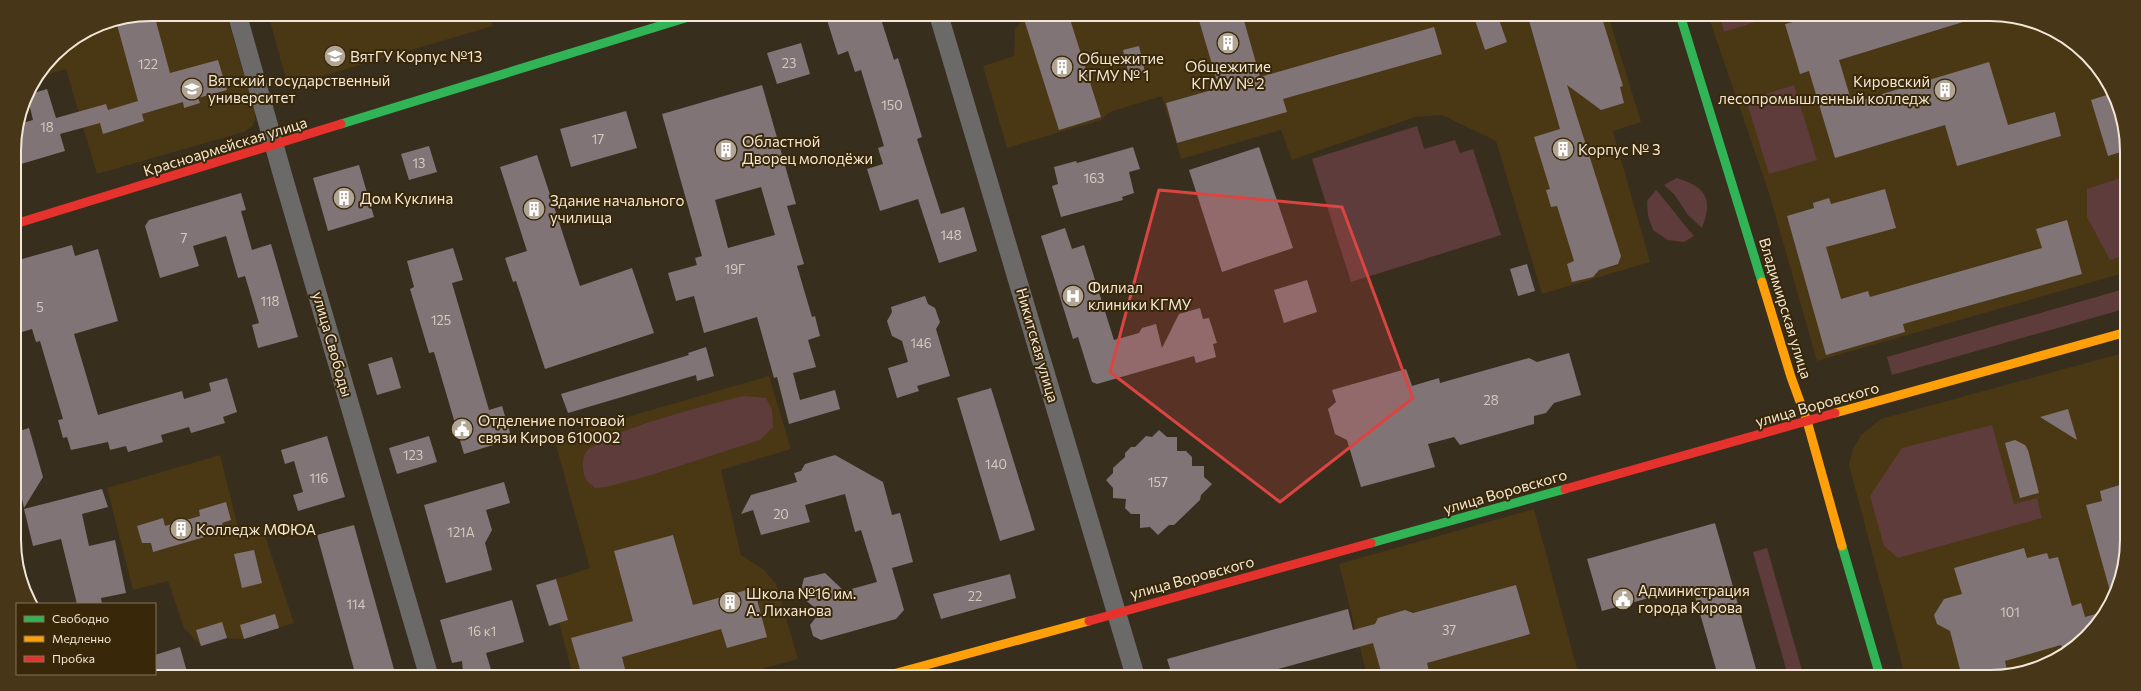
<svg xmlns="http://www.w3.org/2000/svg" width="2141" height="691" font-family="Commissioner,sans-serif">
  <style>
    .built { fill: #4a3714 }
    .green { fill: #5e3c3b }
    .building { fill: #817477; fill-rule: evenodd }
    .lines { fill: none; stroke-linecap: round; stroke-linejoin: round }
    .street { stroke: #6b6a69; stroke-width: 19 }
    .fast { stroke: #30b455; stroke-width: 9 }
    .slow { stroke: #ff9f0a; stroke-width: 9 }
    .jam { stroke: #e5322d; stroke-width: 9 }
    .marked { fill: #da4542; fill-opacity: 0.2; stroke: #da4542; stroke-width: 3; stroke-linejoin: round }
    .labels { text-anchor: middle; dominant-baseline: central; stroke-width: 4; stroke-linejoin: round; paint-order: stroke }
    .number-label { font-size: 13px; fill: #d6cabe }
    .poi-label { font-size: 15px; fill: #f2e7d6; stroke: #382708; text-anchor: start }
    .street-label { font-size: 15px; fill: #f2e7d6; stroke: #382708 }
    .rim { fill: none; stroke: #f2e7d6; stroke-width: 2 }
  </style>
  <rect width="100%" height="100%" fill="#382e1e"/>
  <g class="built">
    <polygon points="151,14 226,14 255,111 255,120 252,126 244,132 97,174 66,69 39,77 54,54 99,24"/>
    <polygon points="268,14 490,15 493,26 288,86"/>
    <polygon points="1028,16 1609,18 1641,122 1613,131 1650,262 1542,294 1496,141 1442,115 1415,117 1292,160 1281,130 1181,159 1162,96 1110,112 1101,120 1007,148 983,66 1014,56 1015,29 1024,18"/>
    <polygon points="1709,18 2026,19 2059,32 2093,60 2124,124 2124,273 1817,361 1769,193"/>
    <polygon points="2123,353 2122,576 2104,616 2074,649 2042,667 1999,677 1905,676 1849,465 1853,449 1861,435 1881,419"/>
    <polygon points="769,376 791,449 721,470 741,555 764,570 776,584 798,659 743,674 572,673 559,623 568,620 556,579 590,568 554,438"/>
    <polygon points="220,455 241,538 264,533 294,623 244,639 227,638 201,646 184,628 168,581 133,590 107,488"/>
    <polygon points="1534,509 1579,676 1367,675 1339,564"/>
  </g>
  <g class="green">
    <polygon points="1720,18 1768,18 1724,32"/>
    <polygon points="1794,85 1817,160 1769,174 1746,100"/>
    <polygon points="1417,126 1424,149 1455,140 1460,153 1473,149 1501,235 1351,282 1312,159"/>
    <polygon points="2124,177 2124,256 2110,260 2087,217 2087,189"/>
    <path d="M1677 178C1705 187 1714 198 1702 228L1688 215 1674 194 1664 185Z"/>
    <path d="M1656 190C1670 205 1680 221 1694 236L1684 242 1668 240 1653 230 1648 216 1647 201Z"/>
    <polygon points="2124,289 2124,309 1892,375 1887,357"/>
    <path d="M744 396 766 398 772 410 773 427 760 440 648 476 606 487 595 488C592 485 587 482 586 479 582 472 581 457 587 451 605 431 714 403 744 396Z"/>
    <polygon points="1992,425 2014,504 2037,498 2042,518 1898,558 1884,546 1870,496 1902,448"/>
    <polygon points="1767,548 1803,674 1788,676 1753,552"/>
  </g>
  <g class="building">
    <polygon points="154,14 170,73 218,60 227,90 198,98 200,103 184,108 183,102 142,114 144,121 103,134 100,123 60,134 65,151 21,164 15,141 19,124 33,120 27,95 47,89 56,118 106,104 108,110 138,101 116,21"/>
    <polygon points="839,16 880,16 894,60 898,58 922,137 917,139 941,214 964,207 977,251 939,263 918,199 880,211 867,169 883,164 878,148 884,146 861,70 855,72 848,51 838,55 827,20"/>
    <polygon points="1023,16 1069,16 1101,117 1059,130"/>
    <polygon points="1198,17 1243,17 1260,77 1434,27 1442,54 1283,99 1287,112 1177,143 1166,103 1219,88"/>
    <polygon points="1474,17 1498,17 1507,42 1485,50"/>
    <polygon points="1528,17 1602,18 1623,86 1620,87 1624,103 1601,110 1567,85 1621,256 1618,264 1599,270 1593,277 1572,282 1567,264 1574,261 1557,206 1551,207 1546,190 1550,189 1534,137 1560,129"/>
    <polygon points="1791,18 1963,19 1963,22 1839,60 1852,103 1989,62 2008,125 2055,112 2061,136 1957,166 1945,125 1835,158 1809,71 1800,74 1785,24 1793,22"/>
    <polygon points="801,43 810,74 777,84 767,53"/>
    <polygon points="1139,46 1145,72 1129,76 1123,50"/>
    <path d="M762 85 796 204 787 206 804 264 797 266 812 317 815 316 820 336 808 340 816 367 793 373 800 400 835 390 840 409 789 424 777 377 774 378 757 317 704 333 694 296 676 301 668 273 697 265 695 258 702 256 662 114ZM761 187 775 235 728 248 715 200Z"/>
    <polygon points="2110,94 2124,124 2124,151 2108,156 2091,100"/>
    <polygon points="626,111 637,148 571,167 560,129"/>
    <polygon points="429,146 437,172 409,180 401,154"/>
    <polygon points="1133,147 1140,169 1129,172 1134,193 1122,197 1123,200 1061,217 1052,186 1058,184 1054,167 1076,161 1077,163"/>
    <polygon points="1259,147 1293,248 1222,272 1189,170"/>
    <polygon points="537,155 580,286 632,268 654,333 545,369 516,281 513,282 505,258 527,251 500,167"/>
    <polygon points="359,165 374,217 328,231 313,178"/>
    <polygon points="1885,189 1896,228 1826,247 1841,299 1868,291 1870,297 2042,248 2036,229 2067,220 2082,274 1903,324 1905,332 1826,355 1787,216 1814,208 1813,203 1829,198 1831,204"/>
    <polygon points="241,193 246,210 241,211 252,250 271,244 298,337 258,348 252,325 259,323 245,276 238,278 226,236 193,246 199,266 160,278 145,226 149,220"/>
    <polygon points="1065,228 1072,249 1084,245 1114,340 1139,333 1142,328 1156,324 1162,348 1179,314 1200,308 1203,319 1209,318 1217,343 1213,344 1216,357 1196,363 1194,356 1097,384 1092,382 1078,337 1073,339 1041,236"/>
    <polygon points="72,245 75,256 98,249 118,321 74,334 98,415 182,391 184,399 211,391 209,383 227,378 237,412 223,417 225,423 191,433 189,427 161,435 163,442 128,452 126,446 110,450 108,442 71,450 67,437 63,438 58,420 63,419 40,341 36,342 32,329 15,334 15,261"/>
    <polygon points="453,248 463,280 452,283 489,410 502,406 512,439 464,454 434,352 429,353 410,289 414,287 407,261"/>
    <polygon points="1527,264 1535,291 1518,296 1510,269"/>
    <polygon points="1307,280 1317,312 1284,323 1274,290"/>
    <polygon points="925,296 928,304 935,308 940,322 936,329 950,376 917,386 919,391 897,398 888,368 908,362 902,341 892,336 887,321 892,312 891,307"/>
    <polygon points="706,347 714,376 697,381 696,375 568,413 561,394 689,355 688,353"/>
    <polygon points="1569,353 1581,395 1554,403 1546,413 1534,416 1534,424 1460,445 1454,437 1428,444 1435,467 1361,487 1347,440 1335,434 1328,409 1336,402 1332,390 1406,369 1412,386 1439,378 1440,383 1529,358 1537,362"/>
    <polygon points="392,357 401,388 377,395 368,364"/>
    <polygon points="991,388 1035,530 1000,541 957,398"/>
    <polygon points="2068,409 2077,440 2040,417"/>
    <polygon points="29,428 43,477 24,508 20,490 16,491 16,432"/>
    <polygon points="1159,430 1167,437 1177,437 1177,451 1186,451 1192,457 1192,466 1204,466 1204,477 1212,484 1201,495 1200,500 1174,525 1169,525 1158,535 1150,527 1140,528 1140,514 1131,514 1125,508 1126,499 1113,498 1113,488 1106,480 1113,473 1113,468 1125,457 1125,453 1131,447 1135,447 1146,436 1152,437"/>
    <polygon points="327,436 345,497 298,511 293,495 303,492 294,461 285,464 281,450"/>
    <polygon points="429,436 437,462 397,474 389,448"/>
    <polygon points="2015,440 2025,445 2028,450 2039,493 2020,498 2005,443"/>
    <polygon points="835,455 883,482 892,515 900,513 913,562 892,568 904,610 896,619 821,640 813,636 810,625 820,612 803,598 801,590 804,578 825,573 844,591 877,582 861,530 855,532 845,494 805,505 810,522 761,535 753,510 741,514 751,495 797,482 794,473 801,471 805,464"/>
    <polygon points="504,482 510,503 486,510 492,530 485,543 492,570 446,583 424,505"/>
    <polygon points="2123,484 2122,576 2112,598 2086,505 2102,501 2100,491"/>
    <polygon points="102,489 108,507 82,514 89,546 115,540 126,593 101,598 102,604 77,604 61,539 33,546 24,509"/>
    <polygon points="226,502 231,520 222,523 225,531 153,552 151,543 142,543 137,526 163,518 165,526 200,516 199,510"/>
    <polygon points="1715,523 1723,551 1758,676 1718,676 1692,586 1602,611 1587,559"/>
    <polygon points="354,525 395,673 355,673 317,535"/>
    <polygon points="673,535 693,605 754,588 767,637 727,648 721,629 622,657 626,673 581,673 571,638 633,621 614,551"/>
    <polygon points="2024,548 2027,558 2047,553 2049,559 2058,557 2072,606 2081,603 2085,617 2107,611 2104,616 2074,649 2064,654 2061,645 2005,661 2008,675 1999,677 1962,677 1950,631 1937,624 1934,615 1944,599 1962,594 1954,568"/>
    <polygon points="254,550 262,583 242,588 234,554"/>
    <polygon points="1010,574 1016,598 941,619 933,594"/>
    <polygon points="556,579 568,620 549,626 536,585"/>
    <polygon points="1516,585 1530,634 1427,663 1430,675 1382,675 1373,643 1256,675 1172,675 1167,659 1348,609 1353,630 1375,624 1378,618 1405,610 1413,613"/>
    <polygon points="512,600 524,642 486,653 492,673 463,673 462,661 452,663 440,620"/>
    <polygon points="275,614 279,628 244,639 240,625"/>
    <polygon points="222,622 227,638 201,646 196,630"/>
    <polygon points="180,647 187,672 155,672 155,655"/>
  </g>
  <g class="lines">
    <g class="street">
      <polyline points="237,14 284,180 428,673"/>
      <polyline points="939,16 1135,675"/>
    </g>
    <g class="fast">
      <polyline points="1681,18 1762,282"/>
      <polyline points="341,124 695,15"/>
      <polyline points="1371,543 1565,489"/>
      <polyline points="1842,546 1880,676"/>
    </g>
    <g class="slow">
      <polyline points="1762,282 1791,377 1807,421 1842,546"/>
      <polyline points="1835,413 2123,333"/>
      <polyline points="893,674 1089,621"/>
    </g>
    <g class="jam">
      <polyline points="15,224 341,124"/>
      <polyline points="1565,489 1835,413"/>
      <polyline points="1089,621 1371,543"/>
    </g>
  </g>
  <path class="marked" d="M1159 190 1342 207 1413 398 1280 502 1110 372Z"/>
  <defs>
    <g id="building-disc" transform="scale(1.15)"><circle r="9.5" fill="#b1a696" stroke="#382708"/><path d="M-4-6H4V6H1V3H-1V6H-4ZM-2.5-4.3h1.7v1.8h-1.7ZM.8-4.3h1.7v1.8H.8ZM-2.5-1h1.7V.8h-1.7ZM.8-1h1.7V.8H.8Z" fill="#fff"/></g>
    <g id="university-disc" transform="scale(1.15)"><circle r="9.5" fill="#b1a696" stroke="#382708"/><path d="M0-5L7-2L0 1L-7-2ZM-4 1L0 2.5L4 1V4Q0 6-4 4Z" fill="#fff"/></g>
    <g id="hospital-disc" transform="scale(1.15)"><circle r="9.5" fill="#b1a696" stroke="#382708"/><path d="M-5-5h3v3.5h4V-5h3V5h-3V1.5h-4V5h-3Z" fill="#fff"/></g>
    <g id="civic-disc" transform="scale(1.15)"><circle r="9.5" fill="#b1a696" stroke="#382708"/><path d="M-.6-6.5H3V-4.5H.6V-3L4-1V1h2V6H-6V1h2V-1L-.6-3ZM-1.2 2.5V6h2.4V2.5Z" fill="#fff"/></g>
  </defs>
  <g fill-rule="evenodd">
    <use href="#building-disc" x="1228" y="43"/>
    <use href="#university-disc" x="335" y="56"/>
    <use href="#building-disc" x="1062" y="67"/>
    <use href="#university-disc" x="192" y="89"/>
    <use href="#building-disc" x="1945" y="90"/>
    <use href="#building-disc" x="1563" y="149"/>
    <use href="#building-disc" x="726" y="150"/>
    <use href="#building-disc" x="344" y="198"/>
    <use href="#building-disc" x="534" y="209"/>
    <use href="#hospital-disc" x="1073" y="296"/>
    <use href="#civic-disc" x="462" y="429"/>
    <use href="#building-disc" x="181" y="529"/>
    <use href="#civic-disc" x="1623" y="599"/>
    <use href="#building-disc" x="730" y="602"/>
  </g>
  <g class="labels">
    <g class="number-label">
      <text x="789" y="63">23</text>
      <text x="148" y="64">122</text>
      <text x="892" y="105">150</text>
      <text x="47" y="127">18</text>
      <text x="598" y="139">17</text>
      <text x="419" y="163">13</text>
      <text x="1094" y="178">163</text>
      <text x="951" y="235">148</text>
      <text x="184" y="238">7</text>
      <text x="735" y="269">19Г</text>
      <text x="270" y="301">118</text>
      <text x="40" y="307">5</text>
      <text x="441" y="320">125</text>
      <text x="921" y="343">146</text>
      <text x="1491" y="400">28</text>
      <text x="413" y="455">123</text>
      <text x="996" y="464">140</text>
      <text x="319" y="478">116</text>
      <text x="1158" y="482">157</text>
      <text x="781" y="514">20</text>
      <text x="461" y="532">121А</text>
      <text x="975" y="596">22</text>
      <text x="356" y="604">114</text>
      <text x="2010" y="612">101</text>
      <text x="1449" y="630">37</text>
      <text x="482" y="631">16 к1</text>
    </g>
    <g class="poi-label">
      <text x="350" y="56">ВятГУ Корпус №13</text>
      <text x="1078" y="58">Общежитие<tspan x="1078" dy="17">КГМУ № 1</tspan></text>
      <text x="1228" y="66" text-anchor="middle">Общежитие<tspan x="1228" dy="17">КГМУ № 2</tspan></text>
      <text x="208" y="80">Вятский государственный<tspan x="208" dy="17">университет</tspan></text>
      <text x="1930" y="81" text-anchor="end">Кировский<tspan x="1930" dy="17">лесопромышленный колледж</tspan></text>
      <text x="742" y="141">Областной<tspan x="742" dy="17">Дворец молодёжи</tspan></text>
      <text x="1578" y="149">Корпус № 3</text>
      <text x="360" y="198">Дом Куклина</text>
      <text x="550" y="200">Здание начального<tspan x="550" dy="17">училища</tspan></text>
      <text x="1088" y="287">Филиал<tspan x="1088" dy="17">клиники КГМУ</tspan></text>
      <text x="478" y="420">Отделение почтовой<tspan x="478" dy="17">связи Киров 610002</tspan></text>
      <text x="196" y="529">Колледж МФЮА</text>
      <text x="1638" y="590">Администрация<tspan x="1638" dy="17">города Кирова</tspan></text>
      <text x="746" y="593">Школа №16 им.<tspan x="746" dy="17">А. Лиханова</tspan></text>
    </g>
    <g class="street-label">
      <text transform="translate(225 146) rotate(-17)">Красноармейская улица</text>
      <text transform="translate(1786 308) rotate(73)">Владимирская улица</text>
      <text transform="translate(333 344) rotate(74)">улица Свободы</text>
      <text transform="translate(1038 345) rotate(74)">Никитская улица</text>
      <text transform="translate(1817 404) rotate(-16)">улица Воровского</text>
      <text transform="translate(1505 491) rotate(-16)">улица Воровского</text>
      <text transform="translate(1192 577) rotate(-15)">улица Воровского</text>
    </g>
  </g>
  <path d="M0 0H2141V691H0ZM151 21H1990A130 130 0 0 1 2120 151V540A130 130 0 0 1 1990 670H151A130 130 0 0 1 21 540V151A130 130 0 0 1 151 21Z" fill="#473618" fill-rule="evenodd"/>
  <path class="rim" d="M151 21H1990A130 130 0 0 1 2120 151V540A130 130 0 0 1 1990 670H151A130 130 0 0 1 21 540V151A130 130 0 0 1 151 21Z"/>
  <rect x="16" y="603" width="140" height="72" fill="#382708" stroke="#82745a"/>
  <rect x="24" y="616" width="20" height="6" fill="#30b455" stroke="#82745a"/>
  <text x="52" y="623" font-size="12" fill="#f2e7d6">Свободно</text>
  <rect x="24" y="636" width="20" height="6" fill="#ff9f0a" stroke="#82745a"/>
  <text x="52" y="643" font-size="12" fill="#f2e7d6">Медленно</text>
  <rect x="24" y="656" width="20" height="6" fill="#e5322d" stroke="#82745a"/>
  <text x="52" y="663" font-size="12" fill="#f2e7d6">Пробка</text>
</svg>
